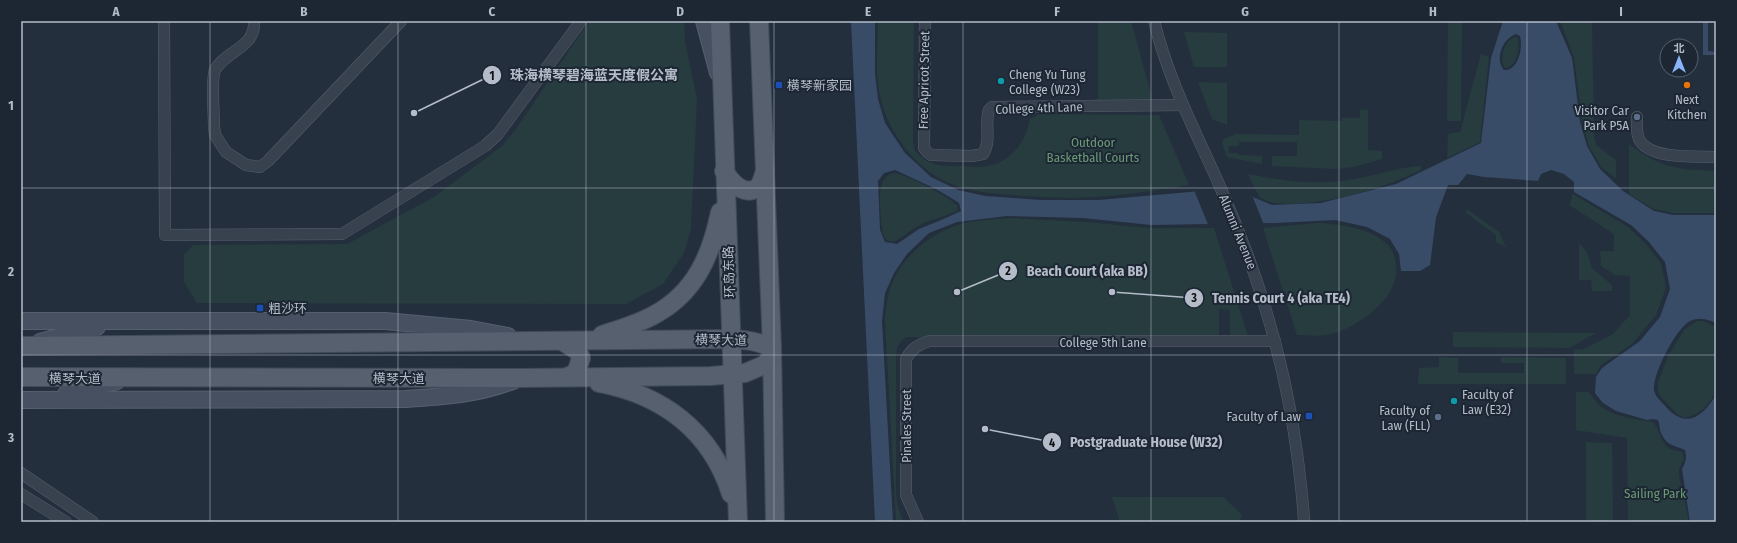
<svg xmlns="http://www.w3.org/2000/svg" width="1737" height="543" font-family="'Fira Sans Condensed','Noto Sans SC',sans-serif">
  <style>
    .green { fill: #263c3f }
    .water { fill: #394c67; fill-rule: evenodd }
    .pier { fill: #242f3e }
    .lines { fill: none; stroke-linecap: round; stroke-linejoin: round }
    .minor-casing { stroke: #565f6c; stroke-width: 12 }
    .secondary-casing { stroke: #565f6c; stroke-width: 18 }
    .primary-casing { stroke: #414a57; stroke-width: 20 }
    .minor { stroke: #38414e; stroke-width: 11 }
    .secondary { stroke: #465061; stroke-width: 16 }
    .primary { stroke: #56606e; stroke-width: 18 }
    .grid { fill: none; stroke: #b4bcc9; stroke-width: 1; stroke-opacity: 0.55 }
    .culture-dot { fill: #0f9aa8; stroke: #1d2633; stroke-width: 1.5 }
    .transit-dot { fill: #1a4fb4; stroke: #1d2633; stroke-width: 1.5 }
    .food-dot { fill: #e8710a; stroke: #1d2633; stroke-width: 1.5 }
    .service-dot { fill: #5c6f8a; stroke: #1d2633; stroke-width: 1.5 }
    .labels { text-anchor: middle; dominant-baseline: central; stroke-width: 4; stroke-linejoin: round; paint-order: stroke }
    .poi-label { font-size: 13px; fill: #b4bcc9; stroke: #1d2633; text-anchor: start }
    .street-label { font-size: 13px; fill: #b4bcc9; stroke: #1d2633 }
    .park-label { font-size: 13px; fill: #6b9a76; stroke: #1d2633 }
    .leader { fill: none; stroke: #b4bcc9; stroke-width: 1.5 }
    .callout-dot { fill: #b4bcc9; stroke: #1d2633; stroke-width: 1.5 }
    .mark-label { font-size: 12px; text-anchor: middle; font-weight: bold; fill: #111 }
    .callout-label { font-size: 14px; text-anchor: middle; font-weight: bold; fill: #b4bcc9; stroke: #1d2633; stroke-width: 4; stroke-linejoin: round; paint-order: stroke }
    .neatline { fill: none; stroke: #b4bcc9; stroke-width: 1.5 }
    .grid-label { font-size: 13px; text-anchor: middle; font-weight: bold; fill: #b4bcc9 }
  </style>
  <rect width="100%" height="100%" fill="#242f3e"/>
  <g class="green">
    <polygon points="589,21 684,21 685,41 697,99 691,229 684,253 663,284 626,304 197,303 184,282 184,255 193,245 347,244 434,197 502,146 516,129"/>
    <path d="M878 21H914L913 142 915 151C929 166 941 166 960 166 968 166 979 168 987 166 1012 162 1025 142 1030 119L1039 114 1159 115 1189 185C1162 189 1135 194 1108 196 1076 199 1043 198 1012 195 987 193 961 191 939 178 910 161 889 131 881 100 874 75 878 46 878 21Z"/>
    <polygon points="1098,21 1131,21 1153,101 1095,104 1095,99 1098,99"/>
    <polygon points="1448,21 1462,21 1461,121 1447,121"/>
    <polygon points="1560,21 1592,21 1594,136 1596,145 1616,160 1616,178 1602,168 1589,146 1582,121 1574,57"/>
    <polygon points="1184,32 1227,33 1227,67 1194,67"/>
    <path d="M1515 37 1518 38C1520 48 1518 62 1508 68L1504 67C1500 57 1504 41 1515 37Z"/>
    <polygon points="1481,54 1489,57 1480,142 1447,158 1448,134 1460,132"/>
    <polygon points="1198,82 1227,83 1227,125 1212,119"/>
    <polygon points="1368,109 1368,150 1382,151 1382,159 1354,167 1334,169 1272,166 1272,156 1297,156 1297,142 1239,142 1239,146 1228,146 1229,153 1237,153 1239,155 1262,156 1262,164 1227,157 1222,143 1224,139 1236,134 1299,135 1299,120 1342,121 1342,118 1360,118 1360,110"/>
    <path d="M1629 144C1662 169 1676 169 1716 171V213H1673L1654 209 1629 194Z"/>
    <path d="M1421 166V170C1380 190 1321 207 1275 203 1270 203 1265 200 1260 198L1248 174C1283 181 1319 186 1355 179 1377 175 1398 167 1421 166Z"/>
    <path d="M893 173C908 175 946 195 958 206L957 211C944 217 931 219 918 226 907 231 886 257 882 228 881 212 874 178 893 173Z"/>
    <polygon points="1573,194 1628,227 1645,243 1661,263 1666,288 1656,315 1632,344 1601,365 1596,374 1574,374 1574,350 1584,349 1613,334 1630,315 1630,276 1615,275 1601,266 1600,251 1614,251 1614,234 1569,205"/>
    <polygon points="1468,210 1499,232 1506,247 1496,242 1496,235 1465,212"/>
    <path d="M1013 218 1086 222 1149 228H1214L1248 336H1230V310L1219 309V336L906 337C898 343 897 347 896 356V492L897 503 903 522H896L885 321C886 308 887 296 892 284 903 255 933 231 964 223 980 220 997 219 1013 218Z"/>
    <path d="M1317 223C1339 224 1372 228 1388 245 1393 250 1395 258 1396 265 1401 297 1359 327 1331 334 1320 337 1308 335 1297 335L1263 228Z"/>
    <polygon points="1579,243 1587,252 1592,268 1612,285 1612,291 1592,291 1591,280 1579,280"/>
    <polygon points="1697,321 1703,321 1716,327 1716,388 1712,399 1703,409 1696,414 1685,418 1678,415 1661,397 1658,392 1658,382 1669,354 1684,330"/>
    <polygon points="1453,332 1596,333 1569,348 1453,347"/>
    <polygon points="1439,357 1458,358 1458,373 1524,373 1524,363 1501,363 1501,357 1566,358 1566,384 1418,384 1419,368 1439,367"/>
    <path d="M1576 392H1589C1592 396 1595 401 1599 405 1613 417 1636 419 1653 422 1660 429 1660 443 1669 448 1672 450 1678 451 1682 452L1684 458 1679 469V476L1689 522H1628L1627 438 1576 430Z"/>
    <polygon points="1586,442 1612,443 1613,522 1586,522"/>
    <polygon points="1112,497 1223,497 1242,515 1240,522 1120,522"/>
  </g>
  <g class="water">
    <path d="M851 21H875V74L878 99 885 123 905 153 931 177 958 190 985 196 1041 200H1099L1201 191 1243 193 1272 205 1321 203 1396 184 1481 143 1491 58 1503 21H1556L1572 58 1580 122 1587 146 1600 169 1623 191 1654 211 1673 215H1716V323C1707 319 1699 317 1690 321 1676 328 1652 375 1654 390 1655 397 1662 402 1666 407 1687 430 1703 416 1716 395V522H1690L1682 469C1686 462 1687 458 1685 450 1674 445 1667 446 1661 433 1659 429 1660 424 1658 420L1653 419 1647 420 1616 411 1603 403 1595 393 1596 377 1602 368 1640 341 1660 317 1670 289 1665 262 1648 241 1631 225 1574 192V182L1564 174 1551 170 1541 174 1538 181 1484 177 1467 174 1458 185H1448L1436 217 1430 265 1420 271H1401L1399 254 1390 239 1367 227 1335 220 1275 223 1151 225 1083 218 1007 216 957 222 929 233 907 254 894 273 885 293 882 321 893 522H875ZM1516 34 1520 36C1523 47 1519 71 1504 70 1494 59 1503 38 1516 34ZM895 170 936 189 956 201 959 203 961 211 946 218 919 229 897 244 885 242 880 230 878 181 884 173Z"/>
    <polygon points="1703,21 1708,21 1708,51 1716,52 1716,55 1703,55"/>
  </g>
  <polygon class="pier" points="1194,190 1243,191 1252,195 1264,225 1209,227"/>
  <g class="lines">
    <g class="minor-casing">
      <g id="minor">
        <polyline points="164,21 165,235 342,234 485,146 498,134 581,21"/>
        <path d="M254 21C256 48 226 50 215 70 211 78 214 115 214 126L215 135 226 152 246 165 260 167 268 161 401 21"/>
        <path d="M925 21 924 148 927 152 931 155 972 156 983 154C992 140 984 124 989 110L992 107 1182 105"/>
        <path d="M1154 21C1169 82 1196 132 1221 189 1258 273 1285 362 1297 453 1300 476 1303 499 1304 522"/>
        <path d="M1637 117C1637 124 1636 132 1639 139 1649 160 1696 156 1716 157"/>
        <polyline points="21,473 93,522"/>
        <polyline points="21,494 66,522"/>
        <path d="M918 522 906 495V359C912 348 919 344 930 341H1275"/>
      </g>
    </g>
    <g class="secondary-casing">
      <g id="secondary">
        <polyline points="704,21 718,73"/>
        <polyline points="21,321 385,321 471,329 508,336"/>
        <polyline points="40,342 97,327"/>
        <polyline points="66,394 117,381"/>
        <path d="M21 400 405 399C446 396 476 395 515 380"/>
      </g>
    </g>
    <g class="primary-casing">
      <g id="primary">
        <polyline points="720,21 738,522"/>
        <polyline points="759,21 772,348 775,522"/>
        <path d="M724 171C730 180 743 197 757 188 762 184 763 176 765 171"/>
        <path d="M602 335C620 329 638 324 654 315 695 293 711 256 720 212"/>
        <polyline points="562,341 578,351 581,358 576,373 567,377"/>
        <path d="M21 346 731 339C746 340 758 341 772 348"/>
        <polyline points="21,377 521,378 711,376 745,373 764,365 772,357"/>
        <path d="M599 383C663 395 711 431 731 494"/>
      </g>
    </g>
    <use href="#minor" class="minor"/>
    <use href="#secondary" class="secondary"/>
    <use href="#primary" class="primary"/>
  </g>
  <path class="grid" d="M210 21V522M398 21V522M586 21V522M774 21V522M963 21V522M1151 21V522M1339 21V522M1527 21V522M21 188H1716M21 355H1716"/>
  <g class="culture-dot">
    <circle cx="1001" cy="81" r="4"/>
    <circle cx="1454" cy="401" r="4"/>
  </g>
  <g class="transit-dot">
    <rect x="775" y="81" width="8" height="8" rx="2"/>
    <rect x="256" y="304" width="8" height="8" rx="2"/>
    <rect x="1305" y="412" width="8" height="8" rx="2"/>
  </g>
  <circle class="food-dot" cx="1687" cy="85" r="4"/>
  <g class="service-dot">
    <circle cx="1637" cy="117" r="4"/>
    <circle cx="1438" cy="417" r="4"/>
  </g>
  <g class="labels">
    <g class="poi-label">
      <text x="1009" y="74">Cheng Yu Tung<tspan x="1009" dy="15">College (W23)</tspan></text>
      <text x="787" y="85">横琴新家园</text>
      <text x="1687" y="99" text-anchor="middle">Next<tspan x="1687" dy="15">Kitchen</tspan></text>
      <text x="1629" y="110" text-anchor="end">Visitor Car<tspan x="1629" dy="15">Park P5A</tspan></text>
      <text x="268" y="308">粗沙环</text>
      <text x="1462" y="394">Faculty of<tspan x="1462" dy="15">Law (E32)</tspan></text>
      <text x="1430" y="410" text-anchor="end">Faculty of<tspan x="1430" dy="15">Law (FLL)</tspan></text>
      <text x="1301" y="416" text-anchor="end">Faculty of Law</text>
    </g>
    <g class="street-label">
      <text transform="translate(924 80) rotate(-89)">Free Apricot Street</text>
      <text transform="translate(1039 108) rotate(-2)">College 4th Lane</text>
      <text transform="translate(1238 232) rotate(68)">Alumni Avenue</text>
      <text transform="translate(729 272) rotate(-92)">环岛东路</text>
      <text transform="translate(721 340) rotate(1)">横琴大道</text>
      <text x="1103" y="342">College 5th Lane</text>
      <text x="75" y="378">横琴大道</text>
      <text x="399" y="378">横琴大道</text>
      <text transform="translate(906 426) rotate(-90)">Pinales Street</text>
    </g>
    <g class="park-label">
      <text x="1093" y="142">Outdoor<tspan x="1093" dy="15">Basketball Courts</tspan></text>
      <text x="1655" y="493">Sailing Park</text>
    </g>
  </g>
  <path class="leader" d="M414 113L492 75M957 292L1008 271M1112 292L1194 298M985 429L1052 442"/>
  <g class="callout-dot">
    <circle cx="414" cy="113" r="4"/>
    <circle cx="957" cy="292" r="4"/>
    <circle cx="1112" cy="292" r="4"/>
    <circle cx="985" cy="429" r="4"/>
    <circle cx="492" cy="75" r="10"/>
    <circle cx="1008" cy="271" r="10"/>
    <circle cx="1194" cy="298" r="10"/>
    <circle cx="1052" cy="442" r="10"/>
  </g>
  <g class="mark-label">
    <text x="492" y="80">1</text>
    <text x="1008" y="275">2</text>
    <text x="1194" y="302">3</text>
    <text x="1052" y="447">4</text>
  </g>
  <g class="callout-label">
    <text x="594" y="80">珠海横琴碧海蓝天度假公寓</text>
    <text x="1087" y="276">Beach Court (aka BB)</text>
    <text x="1281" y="303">Tennis Court 4 (aka TE4)</text>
    <text x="1146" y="447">Postgraduate House (W32)</text>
  </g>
  <rect width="1737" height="543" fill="none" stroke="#1d2633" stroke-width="44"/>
  <g transform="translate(1679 58)"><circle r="19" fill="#1d2633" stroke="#59626f"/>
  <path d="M0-3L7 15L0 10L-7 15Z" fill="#8ab4f8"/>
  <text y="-6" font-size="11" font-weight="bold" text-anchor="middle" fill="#b4bcc9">北</text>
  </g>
  <rect x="22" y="22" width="1693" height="499" class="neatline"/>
  <g class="grid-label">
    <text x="116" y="16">A</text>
    <text x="304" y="16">B</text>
    <text x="492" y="16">C</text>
    <text x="680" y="16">D</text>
    <text x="868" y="16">E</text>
    <text x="1057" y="16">F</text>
    <text x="1245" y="16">G</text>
    <text x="1433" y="16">H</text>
    <text x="1621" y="16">I</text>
    <text x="11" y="110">1</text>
    <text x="11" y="276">2</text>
    <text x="11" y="442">3</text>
  </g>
</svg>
